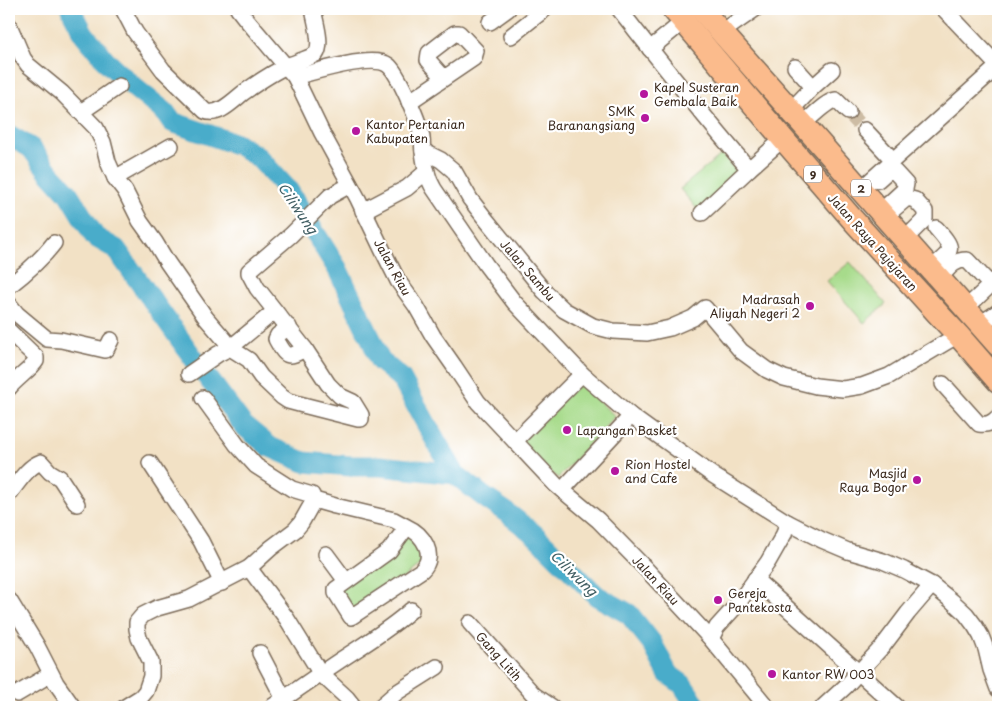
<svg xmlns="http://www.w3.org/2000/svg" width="1007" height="716" font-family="'Playpen Sans',sans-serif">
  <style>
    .green { fill: #a7db8b; stroke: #718254 }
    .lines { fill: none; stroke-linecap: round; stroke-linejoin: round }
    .river { stroke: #4aacca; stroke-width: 21 }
    .minor-tunnel { stroke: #cdbca4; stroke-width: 15; stroke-dasharray: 15 8; stroke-linecap: butt }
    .minor-casing { stroke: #7b6a58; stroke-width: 18 }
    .highway-casing { stroke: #7b6a58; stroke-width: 25 }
    .minor { stroke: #fff; stroke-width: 15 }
    .highway { stroke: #fbbb8c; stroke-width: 22 }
    .poi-dot { fill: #b5179e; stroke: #fff; stroke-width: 2 }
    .labels { text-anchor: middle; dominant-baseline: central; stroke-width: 4.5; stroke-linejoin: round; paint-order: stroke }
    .shield { fill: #fff; stroke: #766a62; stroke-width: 1 }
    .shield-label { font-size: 11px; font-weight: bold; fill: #3b2a1e }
    .poi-label { font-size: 12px; fill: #3b2a1e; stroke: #fff; text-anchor: start }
    .street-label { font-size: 12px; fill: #3b2a1e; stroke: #fff }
    .water-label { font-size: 14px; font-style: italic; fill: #415e63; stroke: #fff }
  </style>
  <rect width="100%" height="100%" fill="#fff"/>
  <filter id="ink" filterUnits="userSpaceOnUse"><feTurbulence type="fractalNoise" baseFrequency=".02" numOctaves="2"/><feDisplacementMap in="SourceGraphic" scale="10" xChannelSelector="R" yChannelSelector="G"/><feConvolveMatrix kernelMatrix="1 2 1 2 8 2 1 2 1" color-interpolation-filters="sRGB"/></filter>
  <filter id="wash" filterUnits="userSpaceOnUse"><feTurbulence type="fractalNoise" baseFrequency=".0096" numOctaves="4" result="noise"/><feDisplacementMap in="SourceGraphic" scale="20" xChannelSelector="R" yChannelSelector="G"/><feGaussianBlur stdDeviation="1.12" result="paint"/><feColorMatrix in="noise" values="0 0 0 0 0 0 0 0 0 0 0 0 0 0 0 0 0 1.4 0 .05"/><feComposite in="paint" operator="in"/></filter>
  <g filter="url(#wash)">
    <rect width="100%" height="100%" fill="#f2e1c5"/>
    <g class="green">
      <polygon points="722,154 740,175 698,210 680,189"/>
      <polygon points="850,262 886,304 864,323 827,281"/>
      <polygon points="577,382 615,416 558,478 520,444"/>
      <polygon points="407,527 428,559 355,615 336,589"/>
    </g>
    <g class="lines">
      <g class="river">
        <polyline points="71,9 84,34 108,63 136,89 165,112 172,122 239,145 258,157 288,190 337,268 372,341 380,361 401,378 433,436 455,474 484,497 506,512 534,534 597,596 629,614 652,643 668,674 682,684 697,707"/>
        <polyline points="9,135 31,148 49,172 68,193 95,237 116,249 199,366 243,425 270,447 304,462 350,466 380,466 455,474"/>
      </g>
    </g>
  </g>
  <g filter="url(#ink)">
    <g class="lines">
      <polyline class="minor-tunnel" points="848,112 865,130"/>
      <g class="minor-casing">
        <g id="minor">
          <path d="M123 9 135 32 163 70 205 111C218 117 233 101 243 93 257 83 271 73 287 66 296 62 307 59 316 54 323 44 315 21 313 9"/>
          <polyline points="238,9 245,18 295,77 322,133 358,199 383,251 398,281 416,306 433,336 454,366 478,402 556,485 598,520 646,569 711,639 767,707"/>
          <path d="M619 9C661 63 704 117 749 169L702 213"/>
          <polyline points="944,9 998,66"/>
          <polyline points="490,22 508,9"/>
          <polyline points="9,25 23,58 28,65 62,93 96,128 103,142 108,162 115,178 125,191 140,221 155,242 167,262 206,318 225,340 230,348 249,360 261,377 282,397 288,401 303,405 358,419 361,419 361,415 353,402 340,396 328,384 305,349 257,288 249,273 249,271 291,235 330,196 350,185"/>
          <polyline points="722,32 755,9"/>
          <polyline points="511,36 545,9"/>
          <polyline points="650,49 684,21"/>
          <polyline points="795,67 813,87"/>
          <path d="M295 77C313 72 373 54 388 65 398 72 418 120 421 133 423 139 422 146 423 152 425 165 427 178 434 189L486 265 514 302 582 374 631 416 714 476 787 522 822 540 848 551 883 561 904 570 932 585 952 601 966 614 975 626 981 636 986 649 991 670 998 689"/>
          <polyline points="409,102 474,58 476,51 459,33 455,33 429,53 428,60 444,78"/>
          <polyline points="791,110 813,87 832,70"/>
          <polyline points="81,112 119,86"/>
          <path d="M803 124C812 117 826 101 836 100L848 112"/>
          <polyline points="865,130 893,160"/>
          <polyline points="423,151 441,160 454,171 470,199 484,217 544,291 564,310 593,326 613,331 647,333 670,328 693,318 705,308 741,351 767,370 784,378 816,386 843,389 862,386 889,376 958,335"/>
          <polyline points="749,169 783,139"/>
          <polyline points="115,178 171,146"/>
          <polyline points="878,180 888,171 895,172 906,184 905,189 881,211"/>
          <polyline points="861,189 998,66"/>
          <polyline points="894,209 907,198 915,200 925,211 925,219 905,239"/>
          <polyline points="363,211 407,188 427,171"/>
          <path d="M931 269C952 249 957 252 936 228"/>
          <path d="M940 278C949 268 953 260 967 260L986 280"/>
          <path d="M9 286C26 273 41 260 54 243"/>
          <polyline points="9,304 17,314 47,339 61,340 105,350 107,348 111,340"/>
          <polyline points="966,308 998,278"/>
          <polyline points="980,324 998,312"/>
          <path d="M289 327 278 335 276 339C286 357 287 359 305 349"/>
          <path d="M9 331 36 357C36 358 36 360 36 361 33 367 14 381 9 388"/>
          <polyline points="189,374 218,354 230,348 275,311"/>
          <path d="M943 384 979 424C988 425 992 423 998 417"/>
          <path d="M203 398 237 445 256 466 292 489 312 495 314 500 335 506 394 520 407 527 389 551 336 589V593L351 617 422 570C437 555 423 534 407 527"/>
          <polyline points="515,441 582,374"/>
          <polyline points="150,463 201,541 222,583"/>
          <polyline points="562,490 631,416"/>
          <path d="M9 494C18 483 27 467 41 462L50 472 60 478 77 504"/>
          <polyline points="326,554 346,581"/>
          <polyline points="249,568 287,619 321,674 347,698 354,707"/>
          <polyline points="755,579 897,707"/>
          <polyline points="9,600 37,646 56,683 73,707"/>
          <polyline points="470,623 534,695 552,707"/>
          <polyline points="711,639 717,627 736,606 768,562 784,534 787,522"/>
          <polyline points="260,653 284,699"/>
          <polyline points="17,694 51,674"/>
          <polyline points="125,707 141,697 146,691 151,676 151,662 139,638 137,629 137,622 143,615 157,608 189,599 249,568 271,548 295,530 301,523 314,500"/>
          <path d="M272 707C295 691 318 675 342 659 366 643 390 629 411 610"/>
          <polyline points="380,707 396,693 437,667"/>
          <polyline points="823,707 846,686 883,646 908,613 932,585"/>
        </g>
      </g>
      <g class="highway-casing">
        <g id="highway">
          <polyline points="673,9 783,139 853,220 941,317 958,335 998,381"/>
          <polyline points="701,9 998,345"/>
        </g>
      </g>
      <use href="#minor" class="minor"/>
      <use href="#highway" class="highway"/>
    </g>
  </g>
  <g class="poi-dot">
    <circle cx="644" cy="94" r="5"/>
    <circle cx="645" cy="118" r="5"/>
    <circle cx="356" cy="131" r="5"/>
    <circle cx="810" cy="306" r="5"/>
    <circle cx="567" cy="430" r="5"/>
    <circle cx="615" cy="471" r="5"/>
    <circle cx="917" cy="480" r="5"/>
    <circle cx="718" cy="600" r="5"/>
    <circle cx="772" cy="674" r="5"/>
  </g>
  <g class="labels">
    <g class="shield">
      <rect x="804" y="165.5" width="18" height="17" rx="4"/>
      <rect x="851" y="179.5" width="20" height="17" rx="4"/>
    </g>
    <g class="shield-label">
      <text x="813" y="174">9</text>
      <text x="861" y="188">2</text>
    </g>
    <g class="poi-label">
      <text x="654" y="87">Kapel Susteran<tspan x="654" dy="14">Gembala Baik</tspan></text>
      <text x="635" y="111" text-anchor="end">SMK<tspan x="635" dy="14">Baranangsiang</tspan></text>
      <text x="366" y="124">Kantor Pertanian<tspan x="366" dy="14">Kabupaten</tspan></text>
      <text x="800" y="299" text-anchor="end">Madrasah<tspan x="800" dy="14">Aliyah Negeri 2</tspan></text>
      <text x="577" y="430">Lapangan Basket</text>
      <text x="625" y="464">Rion Hostel<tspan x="625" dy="14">and Cafe</tspan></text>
      <text x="907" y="473" text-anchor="end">Masjid<tspan x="907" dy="14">Raya Bogor</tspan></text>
      <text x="728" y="593">Gereja<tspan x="728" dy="14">Pantekosta</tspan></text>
      <text x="782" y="674">Kantor RW 003</text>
    </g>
    <g class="street-label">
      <text transform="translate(873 242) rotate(48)">Jalan Raya Pajajaran</text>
      <text transform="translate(393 267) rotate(61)">Jalan Riau</text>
      <text transform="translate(528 270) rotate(49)">Jalan Sambu</text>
      <text transform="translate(656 580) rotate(47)">Jalan Riau</text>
      <text transform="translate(499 656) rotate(48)">Gang Litih</text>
    </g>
    <g class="water-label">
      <text transform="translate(298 208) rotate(56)">Ciliwung</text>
      <text transform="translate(574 573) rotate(44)">Ciliwung</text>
    </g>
  </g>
  <rect width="1007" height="716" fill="none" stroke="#fff" stroke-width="30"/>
</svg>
